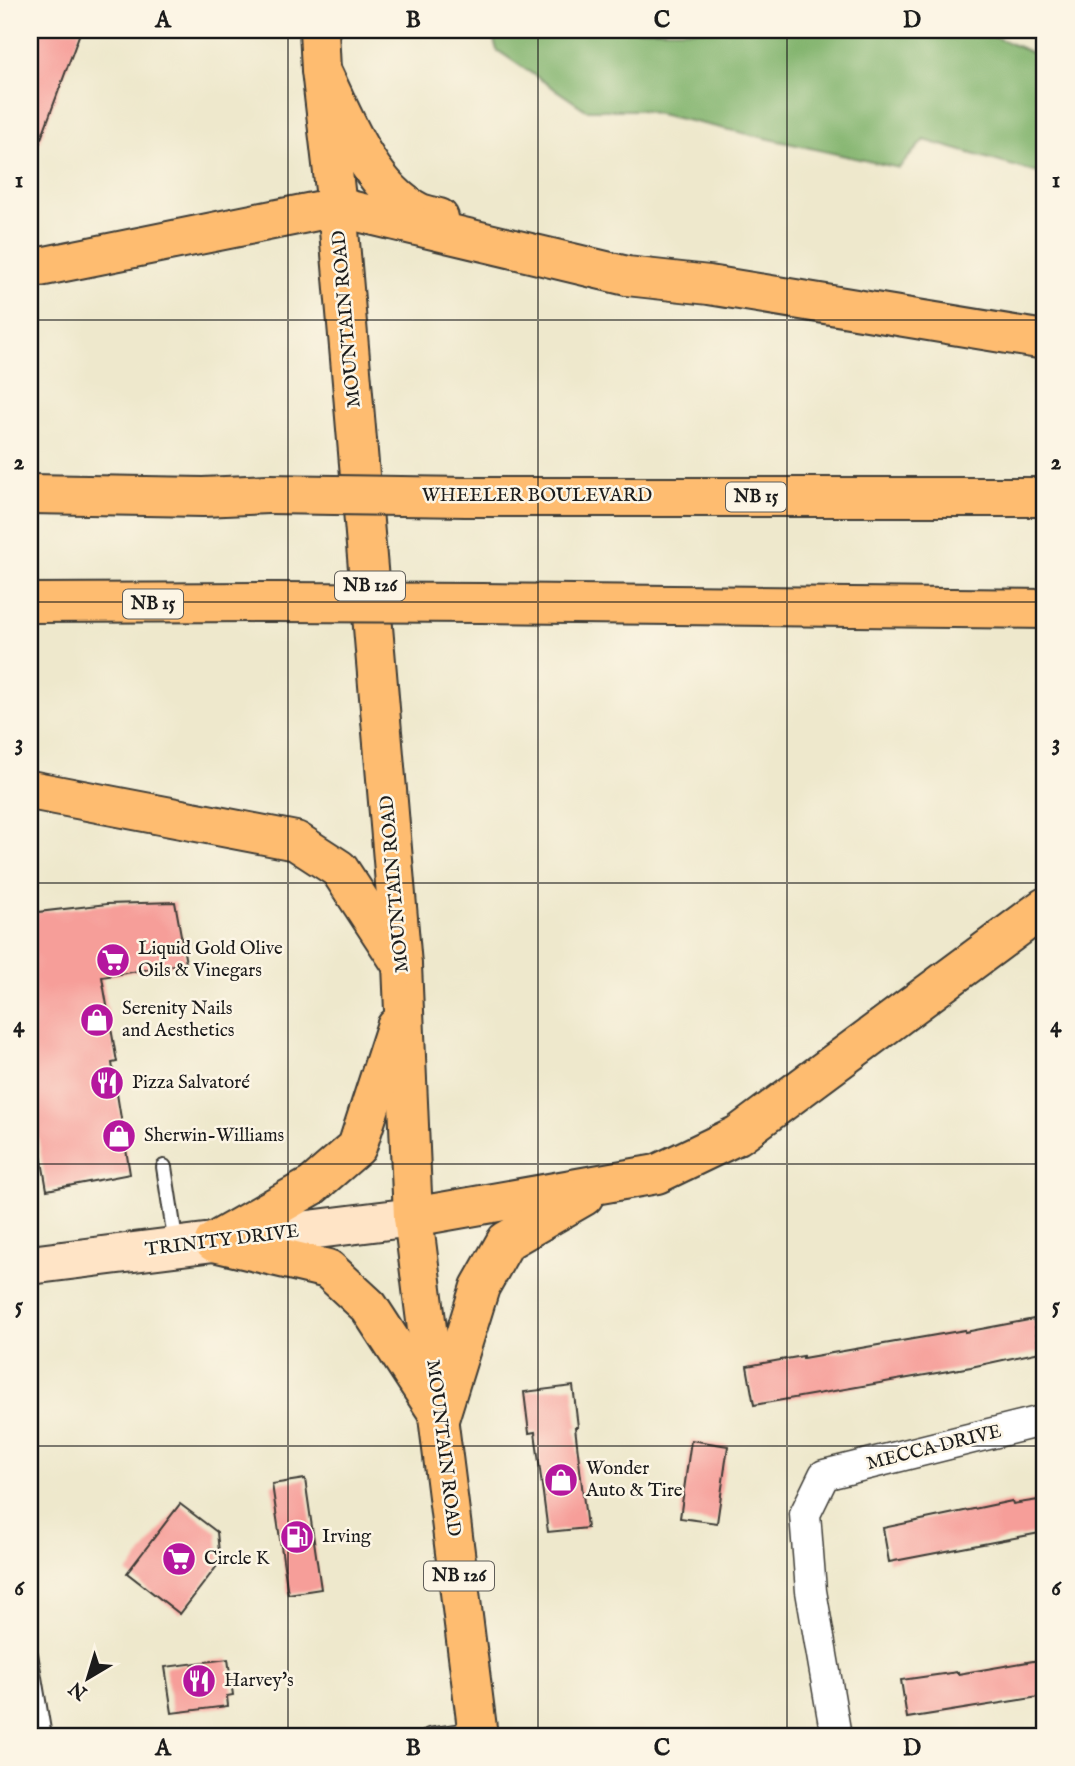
<svg xmlns="http://www.w3.org/2000/svg" width="1075" height="1766" font-family="'IM FELL English',serif">
  <style>
    .forest { fill: #84b56f; stroke: #506846; stroke-width: 2 }
    .building { fill: #f69e99 }
    .lines { fill: none; stroke-linecap: round; stroke-linejoin: round }
    .lane-casing { stroke: #3c3b36; stroke-width: 18 }
    .street-casing { stroke: #3c3b36; stroke-width: 33 }
    .secondary-casing { stroke: #3c3b36; stroke-width: 42 }
    .primary-casing { stroke: #3c3b36; stroke-width: 42 }
    .highway-casing { stroke: #3c3b36; stroke-width: 42 }
    .lane { stroke: #fff; stroke-width: 14 }
    .street { stroke: #fff; stroke-width: 30 }
    .secondary { stroke: #ffe4c6; stroke-width: 38 }
    .primary { stroke: #febc70; stroke-width: 38 }
    .highway { stroke: #febc70; stroke-width: 38 }
    .highway-bridge-casing { stroke: #3c3b36; stroke-width: 42; stroke-linecap: butt }
    .highway-bridge { stroke: #febc70; stroke-width: 38 }
    .grid { fill: none; stroke: #1c1c1c; stroke-width: 2; stroke-opacity: 0.55 }
    .labels { text-anchor: middle; dominant-baseline: central; stroke-width: 5; stroke-linejoin: round; paint-order: stroke }
    .shield { fill: #fcf5e5; stroke: #5f5d58; stroke-width: 2 }
    .shield-label { font-size: 18px; font-weight: bold; fill: #1c1c1c }
    .street-label { font-size: 19px; fill: #1c1c1c; stroke: #fcf5e5 }
    .poi-label { font-size: 19px; fill: #1c1c1c; stroke: #fcf5e5; text-anchor: start }
    .neatline { fill: none; stroke: #1c1c1c; stroke-width: 2.5 }
    .grid-label { font-size: 23px; text-anchor: middle; font-weight: bold; fill: #1c1c1c }
  </style>
  <rect width="100%" height="100%" fill="#fcf5e5"/>
  <filter id="ink" filterUnits="userSpaceOnUse"><feTurbulence type="fractalNoise" baseFrequency=".0143" numOctaves="2"/><feDisplacementMap in="SourceGraphic" scale="14" xChannelSelector="R" yChannelSelector="G"/><feConvolveMatrix kernelMatrix="1 2 1 2 8 2 1 2 1" color-interpolation-filters="sRGB"/></filter>
  <filter id="wash" filterUnits="userSpaceOnUse"><feTurbulence type="fractalNoise" baseFrequency=".00686" numOctaves="4" result="noise"/><feDisplacementMap in="SourceGraphic" scale="28" xChannelSelector="R" yChannelSelector="G"/><feGaussianBlur stdDeviation="1.57" result="paint"/><feColorMatrix in="noise" values="0 0 0 0 0 0 0 0 0 0 0 0 0 0 0 0 0 1.4 0 .05"/><feComposite in="paint" operator="in"/></filter>
  <g filter="url(#wash)">
    <rect width="100%" height="100%" fill="#eee8cc"/>
    <polygon class="forest" points="491,30 978,30 1045,58 1045,175 924,140 899,168 641,110 586,110 497,50"/>
    <g id="blocks">
      <g class="building">
        <polygon points="30,30 81,30 32,163 30,163"/>
        <polygon points="175,902 186,963 102,977 117,1062 112,1063 130,1174 47,1190 30,1092 30,913 107,904"/>
        <polygon points="1034,1319 1040,1352 971,1367 754,1405 747,1366 803,1356 803,1358 965,1330 965,1332"/>
        <polygon points="573,1386 578,1427 575,1427 587,1528 548,1532 535,1432 529,1433 524,1392"/>
        <polygon points="691,1440 728,1446 717,1523 680,1518"/>
        <polygon points="305,1479 321,1589 288,1594 272,1484"/>
        <polygon points="1045,1499 1045,1532 889,1562 883,1528 1012,1501 1013,1504"/>
        <polygon points="180,1504 217,1532 220,1562 180,1614 127,1573"/>
        <polygon points="228,1659 233,1695 227,1696 228,1706 172,1713 165,1667"/>
        <polygon points="1045,1659 1045,1696 907,1718 901,1680 958,1672 958,1674"/>
      </g>
    </g>
  </g>
  <g filter="url(#ink)">
    <use href="#blocks" fill-opacity="0" stroke="#3c3b36" stroke-width="2"/>
    <g class="lines">
      <g class="lane-casing">
        <g id="lane">
          <polyline points="164,1167 176,1245"/>
          <polyline points="30,1654 44,1736"/>
          <polyline points="429,1736 476,1729"/>
        </g>
      </g>
      <g class="street-casing">
        <polyline id="street" points="836,1736 811,1591 805,1514 824,1475 1045,1420"/>
      </g>
      <g class="secondary-casing">
        <polyline id="secondary" points="30,1265 413,1217"/>
      </g>
      <g class="primary-casing">
        <g id="primary">
          <polyline points="319,30 321,70 337,207 402,965 413,1217 478,1736"/>
          <polyline points="214,1242 312,1186 357,1147 396,1027"/>
          <polyline points="214,1242 328,1269 369,1307 434,1407"/>
        </g>
      </g>
      <g class="highway-casing">
        <g id="highway">
          <path d="M321 70C344 117 369 187 418 212 424 215 432 216 439 218"/>
          <polyline points="30,269 337,207 627,276 709,285 1045,340"/>
          <polyline points="30,494 203,497 268,494"/>
          <polyline points="467,497 1045,497"/>
          <polyline points="30,603 276,602"/>
          <polyline points="481,603 1045,609"/>
          <polyline points="30,790 296,841 339,869 402,965"/>
          <polyline points="413,1217 657,1174 738,1135 1045,907"/>
          <polyline points="440,1416 480,1287 506,1241 584,1196"/>
        </g>
      </g>
      <use href="#lane" class="lane"/>
      <use href="#street" class="street"/>
      <use href="#secondary" class="secondary"/>
      <use href="#primary" class="primary"/>
      <use href="#highway" class="highway"/>
      <g class="highway-bridge-casing">
        <g id="highway-bridge">
          <polyline points="268,494 467,497"/>
          <polyline points="276,602 481,603"/>
        </g>
      </g>
      <use href="#highway-bridge" class="highway-bridge"/>
    </g>
  </g>
  <path class="grid" d="M288 30V1736M538 30V1736M787 30V1736M30 320H1045M30 602H1045M30 883H1045M30 1164H1045M30 1446H1045"/>
  <defs>
    <g id="supermarket-disc" transform="scale(1.75)"><circle r="9.5" fill="#b5179e" stroke="#fcf5e5"/><path d="M-6-5.5h2.5l.6 2H6L4.5 2H-2.5L-4.4-4H-6ZM-1.5 3.2a1.3 1.3 0 1 0 .1 0ZM3 3.2a1.3 1.3 0 1 0 .1 0Z" fill="#fff"/></g>
    <g id="shop-disc" transform="scale(1.75)"><circle r="9.5" fill="#b5179e" stroke="#fcf5e5"/><path d="M-5-2.5h2.3a2.7 3.5 0 0 1 5.4 0H5L5.5 6h-11ZM-1.5-2.5h3a1.5 2.3 0 0 0-3 0Z" fill="#fff"/></g>
    <g id="restaurant-disc" transform="scale(1.75)"><circle r="9.5" fill="#b5179e" stroke="#fcf5e5"/><path d="M-5-6h1v4h1v-4h1v4h1v-4h1v5L-1.5 .5V6h-2V.5L-5-1ZM5-6V6H3V1.5H1.5Q1.5-4 5-6Z" fill="#fff"/></g>
    <g id="fuel-disc" transform="scale(1.75)"><circle r="9.5" fill="#b5179e" stroke="#fcf5e5"/><path d="M-5.5-6h7V0h2V4h1.3V-2.5L3-4.5l.8-.8L6-3V5H2.5V1h-1V6h-7ZM-4.2-4.7v3.2H.2V-4.7Z" fill="#fff"/></g>
  </defs>
  <g fill-rule="evenodd">
    <use href="#supermarket-disc" x="113" y="960"/>
    <use href="#shop-disc" x="97" y="1020"/>
    <use href="#restaurant-disc" x="107" y="1083"/>
    <use href="#shop-disc" x="119" y="1136"/>
    <use href="#shop-disc" x="561" y="1480"/>
    <use href="#fuel-disc" x="297" y="1537"/>
    <use href="#supermarket-disc" x="179" y="1559"/>
    <use href="#restaurant-disc" x="199" y="1681"/>
  </g>
  <g class="labels">
    <g class="shield">
      <rect x="726" y="482.5" width="60" height="29" rx="5"/>
      <rect x="335" y="571.5" width="70" height="29" rx="5"/>
      <rect x="123" y="589.5" width="60" height="29" rx="5"/>
      <rect x="424" y="1561.5" width="70" height="29" rx="5"/>
    </g>
    <g class="shield-label">
      <text x="756" y="497">NB 15</text>
      <text x="370" y="586">NB 126</text>
      <text x="153" y="604">NB 15</text>
      <text x="459" y="1576">NB 126</text>
    </g>
    <g class="street-label">
      <text transform="translate(347 319) rotate(-95)">MOUNTAIN ROAD</text>
      <text x="537" y="496">WHEELER BOULEVARD</text>
      <text transform="translate(395 884) rotate(-95)">MOUNTAIN ROAD</text>
      <text transform="translate(222 1241) rotate(-7)">TRINITY DRIVE</text>
      <text transform="translate(443 1448) rotate(83)">MOUNTAIN ROAD</text>
      <text transform="translate(934 1448) rotate(-14)">MECCA DRIVE</text>
    </g>
    <g class="poi-label">
      <text x="138" y="949">Liquid Gold Olive<tspan x="138" dy="22">Oils &amp; Vinegars</tspan></text>
      <text x="122" y="1009">Serenity Nails<tspan x="122" dy="22">and Aesthetics</tspan></text>
      <text x="132" y="1083">Pizza Salvatoré</text>
      <text x="144" y="1136">Sherwin-Williams</text>
      <text x="586" y="1469">Wonder<tspan x="586" dy="22">Auto &amp; Tire</tspan></text>
      <text x="322" y="1537">Irving</text>
      <text x="204" y="1559">Circle K</text>
      <text x="224" y="1681">Harvey's</text>
    </g>
  </g>
  <rect width="1075" height="1766" fill="none" stroke="#fcf5e5" stroke-width="77"/>
  <g transform="translate(88 1678) rotate(218)" stroke="#fcf5e5" stroke-width="5" paint-order="stroke">
  <path d="M0-5L12 26L0 18L-12 26Z" fill="#1c1c1c"/>
  <text y="-10" font-size="19" font-weight="bold" text-anchor="middle" fill="#1c1c1c">N</text>
  </g>
  <rect x="38" y="38" width="998" height="1690" class="neatline"/>
  <g class="grid-label">
    <text x="163" y="27">A</text>
    <text x="413" y="27">B</text>
    <text x="662" y="27">C</text>
    <text x="912" y="27">D</text>
    <text x="19" y="187">1</text>
    <text x="1056" y="187">1</text>
    <text x="19" y="469">2</text>
    <text x="1056" y="469">2</text>
    <text x="19" y="750">3</text>
    <text x="1056" y="750">3</text>
    <text x="19" y="1032">4</text>
    <text x="1056" y="1032">4</text>
    <text x="19" y="1313">5</text>
    <text x="1056" y="1313">5</text>
    <text x="19" y="1595">6</text>
    <text x="1056" y="1595">6</text>
    <text x="163" y="1755">A</text>
    <text x="413" y="1755">B</text>
    <text x="662" y="1755">C</text>
    <text x="912" y="1755">D</text>
  </g>
</svg>
